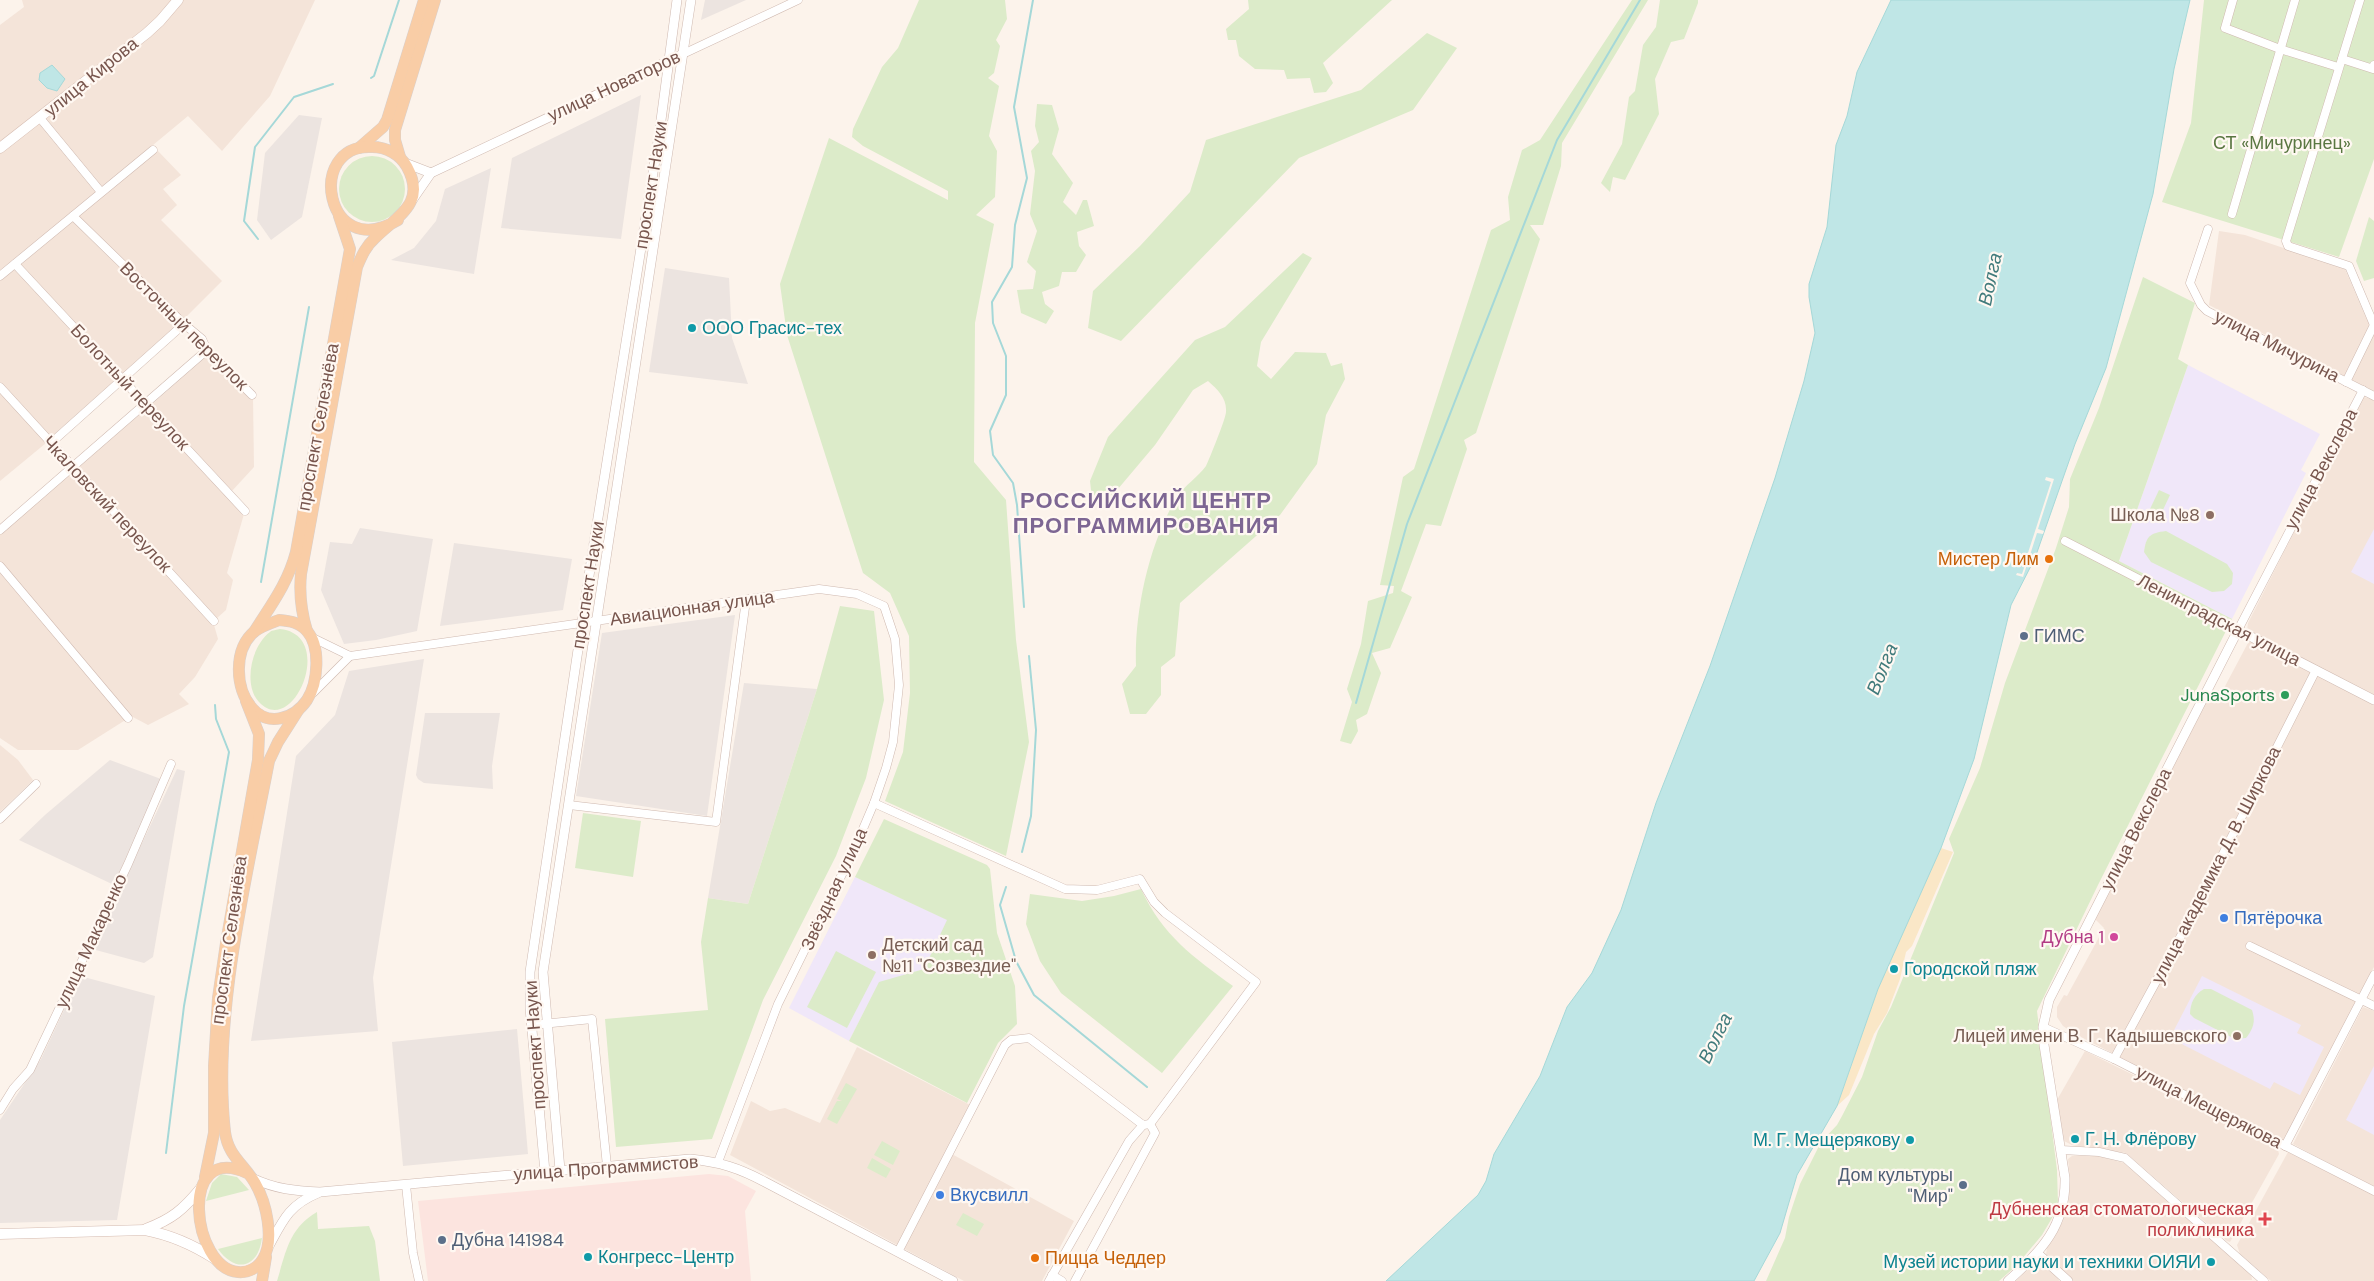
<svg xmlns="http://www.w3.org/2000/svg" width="2374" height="1281" font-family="'DM Sans',sans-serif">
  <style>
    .residential { fill: #f4e4d9 }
    .commercial { fill: #fce4df }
    .industrial { fill: #ece4e0 }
    .education { fill: #f0e7f9 }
    .green { fill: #dcebc9 }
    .sand { fill: #fae7c7 }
    .water { fill: #bfe6e6; stroke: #a5d8d8 }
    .pier { fill: #fcf3eb }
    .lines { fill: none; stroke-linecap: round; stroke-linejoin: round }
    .stream { stroke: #a5d8d8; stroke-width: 2 }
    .minor-casing { stroke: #cfb9b0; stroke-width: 9 }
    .tertiary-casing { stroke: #cfb9b0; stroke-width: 10 }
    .secondary-casing { stroke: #d5bbb0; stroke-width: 11 }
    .primary-casing { stroke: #d9d0cd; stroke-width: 12 }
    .minor { stroke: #fff; stroke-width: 8 }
    .tertiary { stroke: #fff; stroke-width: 9 }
    .secondary { stroke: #fff; stroke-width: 10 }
    .primary { stroke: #f9cda6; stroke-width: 11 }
    .culture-dot { fill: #0f9aa8; stroke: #fff8f2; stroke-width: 2 }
    .education-dot { fill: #8d6e63; stroke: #fff8f2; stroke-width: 2 }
    .food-dot { fill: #e8710a; stroke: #fff8f2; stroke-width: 2 }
    .service-dot { fill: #5c6f8a; stroke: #fff8f2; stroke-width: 2 }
    .leisure-dot { fill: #2e9e5b; stroke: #fff8f2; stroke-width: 2 }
    .shop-dot { fill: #3f7fe0; stroke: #fff8f2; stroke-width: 2 }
    .hotel-dot { fill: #d1479c; stroke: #fff8f2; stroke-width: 2 }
    .health-dot { fill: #e0444e; stroke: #fff8f2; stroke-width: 2 }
    .labels { text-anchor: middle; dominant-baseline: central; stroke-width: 4.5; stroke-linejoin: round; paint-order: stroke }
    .street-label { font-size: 18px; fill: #78564e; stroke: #fff8f2 }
    .park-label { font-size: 18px; fill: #5a7742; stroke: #fff8f2 }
    .culture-label { font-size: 18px; fill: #0d838f; stroke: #fff8f2; text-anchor: start }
    .education-label { font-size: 18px; fill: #785e54; stroke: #fff8f2; text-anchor: end }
    .food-label { font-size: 18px; fill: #c56008; stroke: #fff8f2; text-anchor: end }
    .service-label { font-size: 18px; fill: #4e5e75; stroke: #fff8f2; text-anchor: start }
    .leisure-label { font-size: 18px; fill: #27864d; stroke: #fff8f2; text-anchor: end }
    .shop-label { font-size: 18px; fill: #366cbe; stroke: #fff8f2; text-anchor: start }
    .hotel-label { font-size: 18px; fill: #b23c85; stroke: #fff8f2; text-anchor: end }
    .health-label { font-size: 18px; fill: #be3a42; stroke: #fff8f2; text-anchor: end }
    .water-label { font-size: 19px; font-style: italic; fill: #417b7c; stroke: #fff8f2 }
    .district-label { font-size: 22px; font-weight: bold; letter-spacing: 1px; fill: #7d6693; stroke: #fff8f2 }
  </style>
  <rect width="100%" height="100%" fill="#fcf3eb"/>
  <g class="residential">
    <polygon points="22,0 174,0 153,23 0,142 0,25 24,7"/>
    <polygon points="182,0 315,0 270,96 222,151 188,116 0,272 0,153 92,83 163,24"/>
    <polygon points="157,150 181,175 163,189 177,205 161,220 222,281 182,321 78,216 80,213"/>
    <polygon points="72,221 178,325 121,375 20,265"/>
    <polygon points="2219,231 2245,235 2345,269 2367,320 2374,323 2374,392 2209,305"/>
    <polygon points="14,270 18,271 118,378 50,438 0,382 0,279"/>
    <polygon points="207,356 253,397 254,467 231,492 151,405"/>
    <polygon points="0,392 46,443 0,481"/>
    <polygon points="2364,397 2374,400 2374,697 2250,633 2247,630 2248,623 2361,400"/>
    <polygon points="146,409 244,514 227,573 233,580 226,610 217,618 79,467"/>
    <polygon points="73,472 214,625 218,639 195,677 179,694 189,704 148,725 131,716 0,562 0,534 69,474"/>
    <polygon points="0,571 127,719 78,750 18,750 0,738"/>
    <polygon points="2249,641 2374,704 2374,967 2284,1141 2075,1034 2063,1026 2057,1017 2057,1007 2064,995 2067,996 2104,928 2095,919 2212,691 2223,690"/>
    <polygon points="0,745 18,760 33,780 0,812"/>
    <polygon points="2363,1007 2374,1011 2374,1188 2293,1144"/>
    <polygon points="857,1047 974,1107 950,1153 1074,1221 1042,1281 964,1281 730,1155 751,1101 770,1111 785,1108 820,1123"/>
    <polygon points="2085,1051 2277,1146 2279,1154 2230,1242 2227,1241 2126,1153 2072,1145 2064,1141 2057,1100"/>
    <polygon points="2288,1152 2374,1195 2374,1281 2271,1281 2240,1254 2237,1245"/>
    <polygon points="2072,1156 2098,1156 2124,1163 2251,1273 2252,1280 2073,1281 2046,1255 2047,1247 2062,1223 2068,1206 2070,1179 2068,1159"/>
    <polygon points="2036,1262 2044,1264 2058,1277 2059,1281 2016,1281"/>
  </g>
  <polygon class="commercial" points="709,1174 728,1176 756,1191 745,1211 751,1281 428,1281 418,1201"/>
  <g class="industrial">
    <polygon points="705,0 746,0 701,20"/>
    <polygon points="641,95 621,239 501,228 512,158"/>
    <polygon points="299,115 322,118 302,217 271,240 257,220 265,153"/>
    <polygon points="491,168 474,274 391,260 414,248 436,221 445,189"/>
    <polygon points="665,268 729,278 732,338 748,384 649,372"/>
    <polygon points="360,528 433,539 417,631 376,640 344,644 321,590 330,542 352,544"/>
    <polygon points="454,543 572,559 563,610 440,626"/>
    <polygon points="735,615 707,816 576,796 602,633"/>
    <polygon points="424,659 373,978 378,1031 251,1041 296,756 335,715 349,671"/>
    <polygon points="744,683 817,689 748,904 708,898"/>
    <polygon points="425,713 500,713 492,766 493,789 424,783 418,779 416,775"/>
    <polygon points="110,760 161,779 114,885 19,840 45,815"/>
    <polygon points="177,769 185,771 153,957 144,963 92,949"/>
    <polygon points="80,976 155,996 117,1220 0,1223 0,1120 41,1059"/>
    <polygon points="517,1029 528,1154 403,1166 392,1042"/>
  </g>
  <g class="education">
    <polygon points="2188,365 2320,434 2301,470 2306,473 2232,619 2119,561"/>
    <polygon points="2374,529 2374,584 2351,572"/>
    <polygon points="855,877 948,920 924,969 879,983 849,1041 789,1008"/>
    <polygon points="2202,976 2301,1025 2297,1033 2324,1047 2300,1095 2274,1082 2270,1089 2170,1038"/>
    <polygon points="2374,1066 2374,1135 2346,1120"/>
  </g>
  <g class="green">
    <polygon points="919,0 1005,0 1007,19 996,40 1000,46 994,73 988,78 999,86 989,136 997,151 995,197 976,215 994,224 975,323 974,462 1006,500 1016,640 1029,742 1006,856 885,801 903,752 910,693 909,636 890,593 863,573 787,335 780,284 829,138 948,200 948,191 863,146 852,137 853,129 882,67 898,48"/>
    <polygon points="1248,0 1392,0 1323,63 1333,83 1326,92 1314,93 1310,78 1287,79 1284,70 1255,69 1239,56 1236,40 1228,40 1226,29 1249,9"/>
    <polygon points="1632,0 1648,0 1562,143 1561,166 1543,225 1530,225 1540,239 1476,433 1464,440 1467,449 1441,526 1426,524 1401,591 1412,597 1390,648 1372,653 1381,673 1367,714 1356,720 1358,731 1351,744 1340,741 1352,702 1347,689 1361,644 1368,601 1393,593 1394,586 1380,585 1403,477 1414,469 1491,230 1510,220 1508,197 1522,150 1540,140"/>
    <polygon points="1660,0 1698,0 1698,3 1684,39 1671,42 1655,79 1659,114 1625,180 1613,177 1610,192 1601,183 1622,144 1629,97 1635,91 1643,45 1656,27"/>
    <polygon points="2204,0 2374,0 2374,159 2339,257 2162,202 2191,123"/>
    <polygon points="1427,33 1457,48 1413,110 1299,158 1121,341 1088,328 1093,291 1140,246 1190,192 1206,140 1361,90"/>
    <polygon points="1037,104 1052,105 1059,129 1052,154 1073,183 1063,202 1076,215 1083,200 1087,200 1094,226 1077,232 1079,246 1086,255 1076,272 1062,272 1059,286 1042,292 1045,304 1054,311 1046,324 1021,313 1017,290 1033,289 1036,271 1027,262 1037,231 1030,214 1035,171 1031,151 1039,142 1035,126"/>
    <circle cx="372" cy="189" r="33"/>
    <polygon points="2369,217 2374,221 2374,278 2364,281 2356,261"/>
    <path d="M1303 253 1312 258 1261 342 1257 366 1271 379 1295 352 1326 353 1331 366 1342 363 1345 379 1326 415 1317 464 1280 515 1180 603 1175 656 1161 667V695L1146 714H1130L1122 684 1136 666C1134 612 1149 543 1177 497 1185 485 1198 477 1206 466 1209 460 1226 418 1226 412 1227 398 1218 390 1208 381L1193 390 1155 445 1107 502 1092 499 1090 481 1108 437 1195 340 1225 327Z"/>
    <polygon points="2143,277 2195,303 2178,359 2188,365 2119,561 2232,619 2098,885 2037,1011 2057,1170 2058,1203 2052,1218 2042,1235 2016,1266 1999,1281 1766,1281 1785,1238 1789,1217 1800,1184 1821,1142 1837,1125 1842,1116 1862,1077 1878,1031 1891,1007 1954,853 1949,839 1980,768 2005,683 2056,548 2069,507 2070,479 2099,408"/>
    <polygon points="2159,490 2170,495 2161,514 2150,509"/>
    <path d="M2166 531 2227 564 2233 573 2232 584 2224 591 2212 592 2151 562 2144 552C2146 536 2150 533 2166 531Z"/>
    <polygon points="840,606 874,611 884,700 866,778 836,856 763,1000 712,1139 616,1147 605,1019 708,1010 701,942 708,898 748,904 817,689"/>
    <path d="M280 629C337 635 293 739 259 702 243 685 251 646 270 632 272 630 277 630 280 629Z"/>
    <polygon points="583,813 641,821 633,877 575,868"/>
    <polygon points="884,819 987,865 990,869 997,933 1015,986 1017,1024 998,1043 967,1103 849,1041 879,982 924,969 947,920 855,877"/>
    <path d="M1141 889C1163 936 1193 957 1233 986L1162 1073 1061 993 1040 961 1026 924 1030 894 1082 901 1114 896Z"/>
    <polygon points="836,951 876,972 847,1028 807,1007"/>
    <path d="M2204 989H2211L2252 1010C2256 1022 2253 1029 2246 1038L2235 1039 2194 1018 2190 1014C2190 1003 2195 994 2204 989Z"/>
    <polygon points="846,1083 857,1089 837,1124 827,1119 837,1101 842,1101 837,1099"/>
    <polygon points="882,1141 900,1151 893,1165 874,1155"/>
    <polygon points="872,1158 891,1169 886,1178 867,1168"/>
    <polygon points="221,1174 237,1177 249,1190 206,1201 212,1183"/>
    <path d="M317 1212 318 1229 369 1226 375 1241 380 1281H277C286 1252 289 1228 317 1212Z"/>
    <polygon points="963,1213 984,1224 977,1236 956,1225"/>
    <path d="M262 1238C258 1268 236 1274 218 1249Z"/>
  </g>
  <polygon class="sand" points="1941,848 1953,852 1912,946 1906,952 1900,979 1887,1013 1874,1034 1849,1095 1837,1106 1878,989"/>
  <g class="water">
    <polygon points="1891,0 2190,0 2174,69 2153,194 2106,368 2075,444 2035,558 2011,605 1974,759 1941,848 1878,989 1837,1106 1797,1175 1780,1233 1754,1281 1386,1281 1478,1195 1486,1181 1494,1154 1540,1076 1567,1007 1592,973 1621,910 1656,803 1710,666 1775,478 1804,381 1815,333 1809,297 1809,284 1827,227 1836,145 1847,116 1857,72"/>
    <polygon points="52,65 65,79 57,91 47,88 39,80 40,73"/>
  </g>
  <polygon class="pier" points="2046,477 2054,479 2038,529 2044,531 2043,534 2037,533 2023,577 2016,575 2017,573 2022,574 2025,565 2017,563 2018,560 2025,562 2051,482 2045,480"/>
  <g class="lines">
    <g class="stream">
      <polyline points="371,78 374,76 399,0"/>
      <polyline points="258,239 244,221 255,147 294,97 333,84"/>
      <polyline points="261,582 309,307"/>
      <polyline points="1024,607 1017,505 1013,483 993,455 990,431 1006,395 1006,356 993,323 992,302 1012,267 1015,225 1027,178 1014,107 1033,0"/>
      <polyline points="1356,703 1407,524 1557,140 1640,0"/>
      <polyline points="1022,852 1031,816 1036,730 1029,656"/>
      <polyline points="1006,887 1000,905 1016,961 1034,995 1147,1087"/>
      <polyline points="166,1153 184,1006 229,752 216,719 215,705"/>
    </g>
    <g class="minor-casing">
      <g id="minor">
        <polyline points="2233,0 2225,28 2280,49 2338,67"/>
        <polyline points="2360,0 2286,241 2288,246 2349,266 2374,325"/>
        <polyline points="683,54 798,0"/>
        <polyline points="2342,59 2373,69 2374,65"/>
        <polyline points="40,118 101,192"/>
        <polyline points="2232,214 2295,0"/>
        <polyline points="73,216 184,324 202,339 207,350 252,395"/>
        <polyline points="2208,229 2190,283 2201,305 2207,311 2374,396"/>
        <polyline points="15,264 245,511"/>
        <polyline points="0,276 153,150"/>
        <polyline points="2346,382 2374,325"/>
        <polyline points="0,387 214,621"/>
        <polyline points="51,443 184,324"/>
        <polyline points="0,530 207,350"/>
        <polyline points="2065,541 2238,630 2363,390"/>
        <polyline points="0,566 128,718"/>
        <polyline points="311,637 350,656 819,589 857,594 884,606 895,639 899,685 893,742 886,768 874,803 854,850 778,1004 718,1162"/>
        <polyline points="313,693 350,656"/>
        <polyline points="874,803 1065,889 1097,890 1140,879 1154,902 1165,913 1256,982 1150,1124"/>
        <polyline points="569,805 716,822 746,600"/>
        <polyline points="0,819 36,784"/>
        <polyline points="2250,946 2374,1006"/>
        <polyline points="532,1025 592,1019 607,1166"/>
        <polyline points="2043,1027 2114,1059 2374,1191"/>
        <polyline points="2114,1059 2189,921 2316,670"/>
        <polyline points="0,1110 13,1089 30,1070 128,864 171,764"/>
        <polyline points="2285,1146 2374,975"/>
        <polyline points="2061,1150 2099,1152 2125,1158 2264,1281"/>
        <polyline points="406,1185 413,1253 419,1281"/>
        <polyline points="898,1252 1005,1045 1011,1040 1029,1038 1143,1125 1150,1124 1155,1133 1075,1281"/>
        <polyline points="1052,1275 1062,1281"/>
        <polyline points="1049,1281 1129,1141 1143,1125"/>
      </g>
    </g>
    <g class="tertiary-casing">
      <g id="tertiary">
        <polyline points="405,163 431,173"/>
        <polyline points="413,199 431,173 683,54"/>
        <polyline points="560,1170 543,972 691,0"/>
        <polyline points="545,1172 530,1008 530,972 593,549 659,135 677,0"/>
        <path d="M252 1178C275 1189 295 1191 320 1192L690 1159C720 1162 739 1168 765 1182L953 1281"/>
        <path d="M269 1246C283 1220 289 1205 318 1193"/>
        <polyline points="2037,1253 2068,1281"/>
        <path d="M2008 1281C2042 1251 2066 1225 2065 1178L2044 1045 2043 1027 2049 1000 2238 630 2374 700"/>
      </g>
    </g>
    <g class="secondary-casing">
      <g id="secondary">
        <polyline points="0,148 147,33 160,21 178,0"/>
        <path d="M146 1229C172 1219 183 1210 201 1188"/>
        <path d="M0 1234 145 1230C171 1235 192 1244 215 1259"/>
      </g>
    </g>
    <g class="primary-casing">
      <g id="primary">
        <polyline points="359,148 383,127 387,120 424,0"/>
        <polyline points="400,157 395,140 395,130 435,0"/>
        <path d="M279 620C290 621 299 622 307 631 321 647 318 683 307 700 294 719 268 727 252 708 235 689 233 649 255 631 262 626 271 623 279 620Z"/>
        <path d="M307 631C301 611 299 594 301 574L357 267C362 255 366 246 375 238 397 216 427 204 407 167 400 154 386 147 372 147 305 143 325 264 398 220"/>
        <path d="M254 632C271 605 288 583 296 552L350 249 339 216"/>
        <path d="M247 1173C177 1141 192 1269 238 1272 248 1273 258 1268 263 1259 275 1239 266 1202 255 1183 244 1164 228 1156 225 1132 212 1015 247 876 269 761L278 742 299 709"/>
        <polyline points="205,1177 214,1133 214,1066 218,998 226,943 258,760 259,734 246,701"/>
        <polyline points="262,1281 266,1257"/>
      </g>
    </g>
    <use href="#minor" class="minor"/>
    <use href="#tertiary" class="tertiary"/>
    <use href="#secondary" class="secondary"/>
    <use href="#primary" class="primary"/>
  </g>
  <g class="culture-dot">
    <circle cx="692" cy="328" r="5"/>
    <circle cx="1894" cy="969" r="5"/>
    <circle cx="2075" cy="1139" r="5"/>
    <circle cx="1910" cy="1140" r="5"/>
    <circle cx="588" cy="1257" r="5"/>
    <circle cx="2211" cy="1262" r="5"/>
  </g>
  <g class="education-dot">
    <circle cx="2210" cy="515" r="5"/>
    <circle cx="872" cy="955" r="5"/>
    <circle cx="2237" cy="1036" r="5"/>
  </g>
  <g class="food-dot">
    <circle cx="2049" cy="559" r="5"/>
    <circle cx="1035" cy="1258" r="5"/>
  </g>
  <g class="service-dot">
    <circle cx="2024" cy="636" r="5"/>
    <circle cx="1963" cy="1185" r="5"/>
    <circle cx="442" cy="1240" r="5"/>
  </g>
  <circle class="leisure-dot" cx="2285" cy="695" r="5"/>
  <g class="shop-dot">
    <circle cx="2224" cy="918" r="5"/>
    <circle cx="940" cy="1195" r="5"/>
  </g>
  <circle class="hotel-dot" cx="2114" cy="937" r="5"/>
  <path class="health-dot" d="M2262.5 1211.5h5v5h5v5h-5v5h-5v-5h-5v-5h5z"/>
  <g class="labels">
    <g class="street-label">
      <text transform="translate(91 77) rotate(-39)">улица Кирова</text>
      <text transform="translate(614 86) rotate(-25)">улица Новаторов</text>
      <text transform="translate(651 185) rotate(-81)">проспект Науки</text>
      <text transform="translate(184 326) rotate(45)">Восточный переулок</text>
      <text transform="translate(2277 346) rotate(27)">улица Мичурина</text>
      <text transform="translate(130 387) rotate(47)">Болотный переулок</text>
      <text transform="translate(318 427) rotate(-80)">проспект Селезнёва</text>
      <text transform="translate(2321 469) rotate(-62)">улица Векслера</text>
      <text transform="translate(107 504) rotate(47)">Чкаловский переулок</text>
      <text transform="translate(588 585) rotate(-81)">проспект Науки</text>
      <text transform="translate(692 608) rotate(-8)">Авиационная улица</text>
      <text transform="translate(2219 620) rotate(27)">Ленинградская улица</text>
      <text transform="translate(2136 829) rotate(-63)">улица Векслера</text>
      <text transform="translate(2216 865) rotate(-63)">улица академика Д. В. Ширкова</text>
      <text transform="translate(834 889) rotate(-65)">Звёздная улица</text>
      <text transform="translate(229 940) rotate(-82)">проспект Селезнёва</text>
      <text transform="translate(91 941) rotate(-65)">улица Макаренко</text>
      <text transform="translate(535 1045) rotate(-94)">проспект Науки</text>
      <text transform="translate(2209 1107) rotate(27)">улица Мещерякова</text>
      <text transform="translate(606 1168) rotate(-4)">улица Программистов</text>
    </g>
    <g class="park-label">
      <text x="2282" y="143">СТ «Мичуринец»</text>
    </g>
    <g class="culture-label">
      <text x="702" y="328">ООО Грасис-тех</text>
      <text x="1904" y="969">Городской пляж</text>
      <text x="2085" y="1139">Г. Н. Флёрову</text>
      <text x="1900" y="1140" text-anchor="end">М. Г. Мещерякову</text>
      <text x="598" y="1257">Конгресс-Центр</text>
      <text x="2201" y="1262" text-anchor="end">Музей истории науки и техники ОИЯИ</text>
    </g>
    <g class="education-label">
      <text x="2200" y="515">Школа №8</text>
      <text x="882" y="945" text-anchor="start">Детский сад<tspan x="882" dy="21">№11 "Созвездие"</tspan></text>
      <text x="2227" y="1036">Лицей имени В. Г. Кадышевского</text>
    </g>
    <g class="food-label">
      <text x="2039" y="559">Мистер Лим</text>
      <text x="1045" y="1258" text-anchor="start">Пицца Чеддер</text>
    </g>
    <g class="service-label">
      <text x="2034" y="636">ГИМС</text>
      <text x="1953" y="1175" text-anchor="end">Дом культуры<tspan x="1953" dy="21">"Мир"</tspan></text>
      <text x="452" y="1240">Дубна 141984</text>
    </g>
    <g class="leisure-label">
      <text x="2275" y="695">JunaSports</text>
    </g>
    <g class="shop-label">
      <text x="2234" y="918">Пятёрочка</text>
      <text x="950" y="1195">Вкусвилл</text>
    </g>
    <g class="hotel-label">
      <text x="2104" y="937">Дубна 1</text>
    </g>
    <g class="health-label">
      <text x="2254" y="1209">Дубненская стоматологическая<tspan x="2254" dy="21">поликлиника</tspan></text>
    </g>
    <g class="water-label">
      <text transform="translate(1990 279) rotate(-78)">Волга</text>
      <text transform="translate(1882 669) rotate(-68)">Волга</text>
      <text transform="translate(1715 1038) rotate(-64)">Волга</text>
    </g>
    <g class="district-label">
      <text x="1146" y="500">РОССИЙСКИЙ ЦЕНТР<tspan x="1146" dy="25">ПРОГРАММИРОВАНИЯ</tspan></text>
    </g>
  </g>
</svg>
